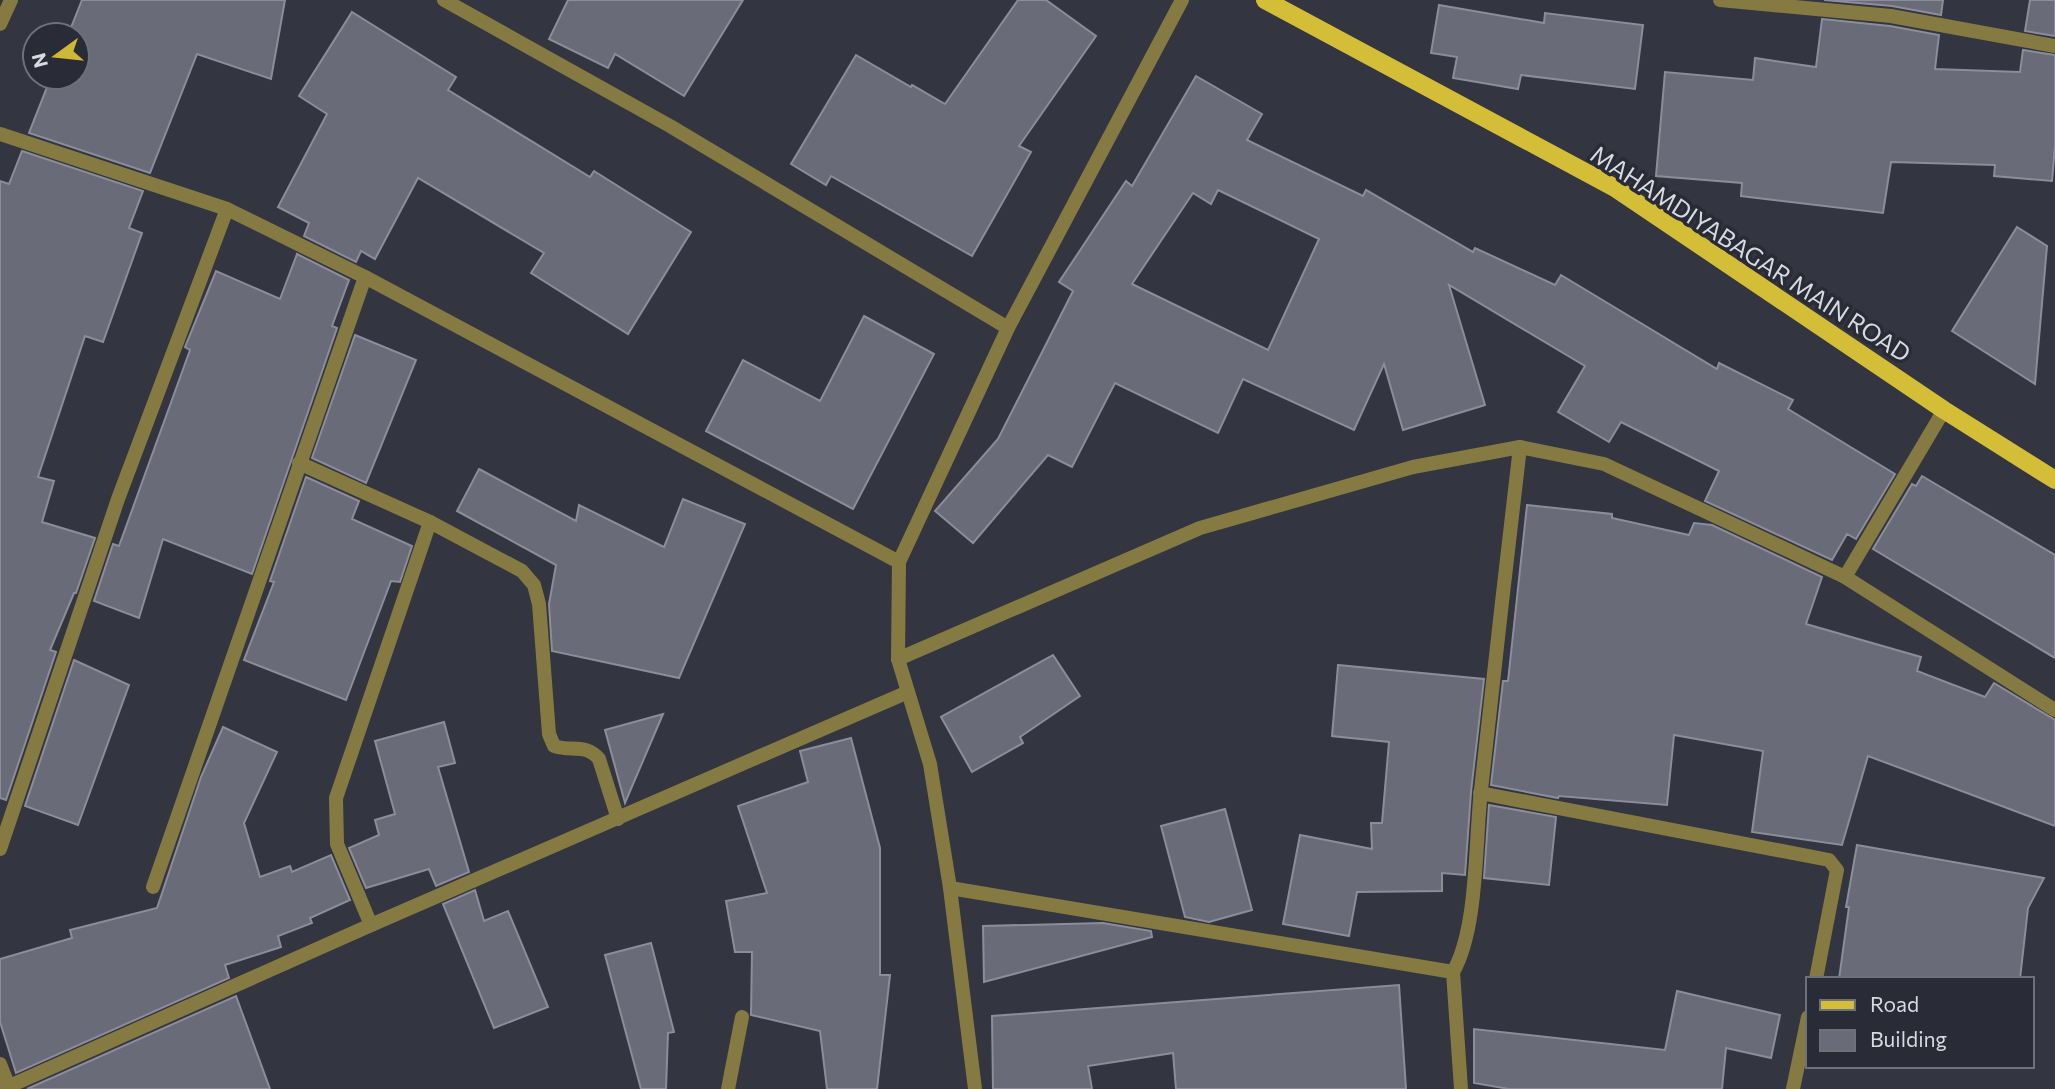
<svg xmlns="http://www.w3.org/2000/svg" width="2055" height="1089" font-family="Commissioner,sans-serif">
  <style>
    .building { fill: #696b78; stroke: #8b8d9a; stroke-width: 2; fill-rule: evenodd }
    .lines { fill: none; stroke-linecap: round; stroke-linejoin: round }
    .minor { stroke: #857b42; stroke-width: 14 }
    .primary { stroke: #d4be38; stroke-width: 18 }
    .labels { text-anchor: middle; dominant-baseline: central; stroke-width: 7; stroke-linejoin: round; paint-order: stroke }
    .street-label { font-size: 24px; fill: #d8dae1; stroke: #292b36 }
  </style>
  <rect width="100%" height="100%" fill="#333540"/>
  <g class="building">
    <polygon points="82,0 285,0 271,79 197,54 150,173 29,133 51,77 77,77 77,35 68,35"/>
    <polygon points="568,0 743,0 684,96 615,54 608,68 549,39"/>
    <polygon points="1018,0 1046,0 1096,36 1019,146 1031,152 972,256 831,176 826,185 791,164 856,55 911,87 912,85 945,104"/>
    <polygon points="1824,0 1943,0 1941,15 1892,6"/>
    <polygon points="2030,0 2055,0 2055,36 2025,31"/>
    <polygon points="1439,5 1544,23 1545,13 1643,25 1635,89 1521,75 1518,89 1453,78 1457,57 1431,53"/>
    <polygon points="352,12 456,77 448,90 590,177 594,171 691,232 628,334 531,273 544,253 418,178 375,259 361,251 356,262 304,236 309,223 278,207 327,114 299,96"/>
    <polygon points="1822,19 1890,26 1939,35 1935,69 2020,72 2023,50 2055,55 2055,146 2052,181 1994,176 1995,165 1891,162 1883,213 1741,196 1742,183 1656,176 1665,72 1753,80 1755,58 1816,67"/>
    <path d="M1196 76 1262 114 1247 140 1363 196 1366 190 1473 252 1475 248 1555 285 1561 275 1717 369 1719 363 1793 400 1788 409 1895 474 1856 539 1847 534 1832 560 1705 501 1719 471 1621 422 1609 442 1558 412 1585 366 1449 285 1485 405 1403 430 1384 364 1354 430 1243 379 1218 433 1115 383 1072 467 1048 455 973 543 935 511 998 439 1073 291 1059 282 1126 181 1132 186ZM1218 190 1319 239 1268 350 1132 284 1193 193 1211 204Z"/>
    <polygon points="22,151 143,191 129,228 142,233 103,342 85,336 38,477 54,481 42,522 95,538 76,593 74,593 50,650 56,652 6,800 0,798 0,181 9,184"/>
    <polygon points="2017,227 2047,246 2035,384 1952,331"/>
    <polygon points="297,254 349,280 332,326 337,328 252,574 163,539 139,618 94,601 113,544 119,546 190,350 185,347 216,271 280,299"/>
    <polygon points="864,316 934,354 853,509 706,431 743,360 820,401"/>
    <polygon points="355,335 416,360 366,483 312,458"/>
    <polygon points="479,469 576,521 579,505 664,547 683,499 745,524 679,678 552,651 549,604 556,565 457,511"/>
    <polygon points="1922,476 2055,555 2055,658 1873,549 1912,484 1916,486"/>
    <polygon points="306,477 359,501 352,519 412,546 400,582 391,581 346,700 244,660 274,582 270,581"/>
    <polygon points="1527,505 1612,514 1612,518 1689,535 1694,523 1712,525 1822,577 1806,624 1921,657 1917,671 1985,697 1994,683 2055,720 2055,826 1868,756 1842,845 1752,832 1763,751 1674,735 1667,805 1559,796 1558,798 1491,785 1503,681 1508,681"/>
    <polygon points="1053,655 1080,696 1020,737 1023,743 972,772 941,717"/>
    <polygon points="74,660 129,685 78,825 25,806"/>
    <polygon points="1338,665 1484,679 1471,792 1465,875 1442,873 1442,891 1357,892 1349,936 1283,924 1300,835 1372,849 1371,823 1382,823 1389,742 1332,736"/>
    <polygon points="663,714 625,803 605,730"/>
    <polygon points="444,722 455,763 438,767 469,872 436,886 429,869 366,888 349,848 379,835 375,820 395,814 375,741"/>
    <polygon points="223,727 277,752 244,823 260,877 290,866 292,872 331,855 350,900 310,918 312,923 278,936 281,947 225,965 229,978 16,1073 0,1022 0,959 72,938 70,930 157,908 201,777"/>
    <polygon points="851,738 880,848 880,975 890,975 877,1089 827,1089 820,1031 751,1015 752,952 735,952 726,901 767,893 738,806 808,782 800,751"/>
    <polygon points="1489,805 1556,817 1549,885 1484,878"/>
    <polygon points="1225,809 1252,910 1209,922 1185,917 1161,826"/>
    <polygon points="1857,845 2044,878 2028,908 2020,979 1839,979 1849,907 1846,907"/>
    <polygon points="475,890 484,921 508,911 548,1007 494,1028 443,904"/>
    <polygon points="1103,923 1151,931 1152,937 984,982 983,926"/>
    <polygon points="651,943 674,1032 668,1033 666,1089 641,1089 605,955"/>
    <polygon points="1399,985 1406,1089 1176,1089 1173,1053 1088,1066 1092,1089 993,1089 992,1016"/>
    <polygon points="1677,991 1780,1015 1771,1058 1726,1048 1722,1089 1509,1089 1474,1083 1474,1029 1665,1050"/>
    <polygon points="236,996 270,1089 27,1089"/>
  </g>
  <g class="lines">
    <g class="minor">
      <polyline points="444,0 670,126 1008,328"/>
      <polyline points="1720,0 1891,16 2055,46"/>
      <polyline points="0,24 11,0"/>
      <polyline points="0,134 227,209 365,277 899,562"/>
      <path d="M299 463 430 522 522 571 534 585 539 604 549 734 554 746C571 752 586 743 599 759L618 819"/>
      <polyline points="1845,577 2055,710"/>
      <polyline points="898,659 1200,528 1413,467 1520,447 1604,464 1845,577 1944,410"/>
      <polyline points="1480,793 1829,860 1837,870 1816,979"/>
      <polyline points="0,849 118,499 227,209"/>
      <polyline points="153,887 365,277"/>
      <polyline points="950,888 1453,972"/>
      <polyline points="371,925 337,844 336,798 430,522"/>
      <polyline points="0,1064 9,1087"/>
      <polyline points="3,1089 371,925 908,692"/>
      <polyline points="728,1089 742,1017"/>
      <polyline points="975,1089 950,888 930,764 898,659 899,562 1008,328 1182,0"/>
      <path d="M1461 1089 1453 972C1478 929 1475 842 1481 790 1493 676 1507 561 1520 447"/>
      <polyline points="1793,1089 1808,1017"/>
    </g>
    <polyline class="primary" points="1265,0 1615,188 1944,410 2055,480"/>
  </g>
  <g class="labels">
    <g class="street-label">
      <text transform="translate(1751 253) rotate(33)">MAHAMDIYABAGAR MAIN ROAD</text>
    </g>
  </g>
  <rect x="1806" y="977" width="228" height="91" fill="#292b36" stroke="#6f717a" stroke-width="2"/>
  <rect x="1820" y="1000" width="35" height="10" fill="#d4be38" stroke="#6f717a" stroke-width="2"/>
  <text x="1870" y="1012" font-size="21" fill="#d8dae1">Road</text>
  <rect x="1820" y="1030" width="35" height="21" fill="#696b78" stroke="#6f717a" stroke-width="2"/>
  <text x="1870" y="1047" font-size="21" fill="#d8dae1">Building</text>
  <g transform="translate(56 56) rotate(255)"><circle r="33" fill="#292b36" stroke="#6f717a" stroke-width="2"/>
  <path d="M0-5L12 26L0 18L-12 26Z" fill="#ceb838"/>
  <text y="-10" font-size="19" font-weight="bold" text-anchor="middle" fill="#d8dae1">N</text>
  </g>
</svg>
